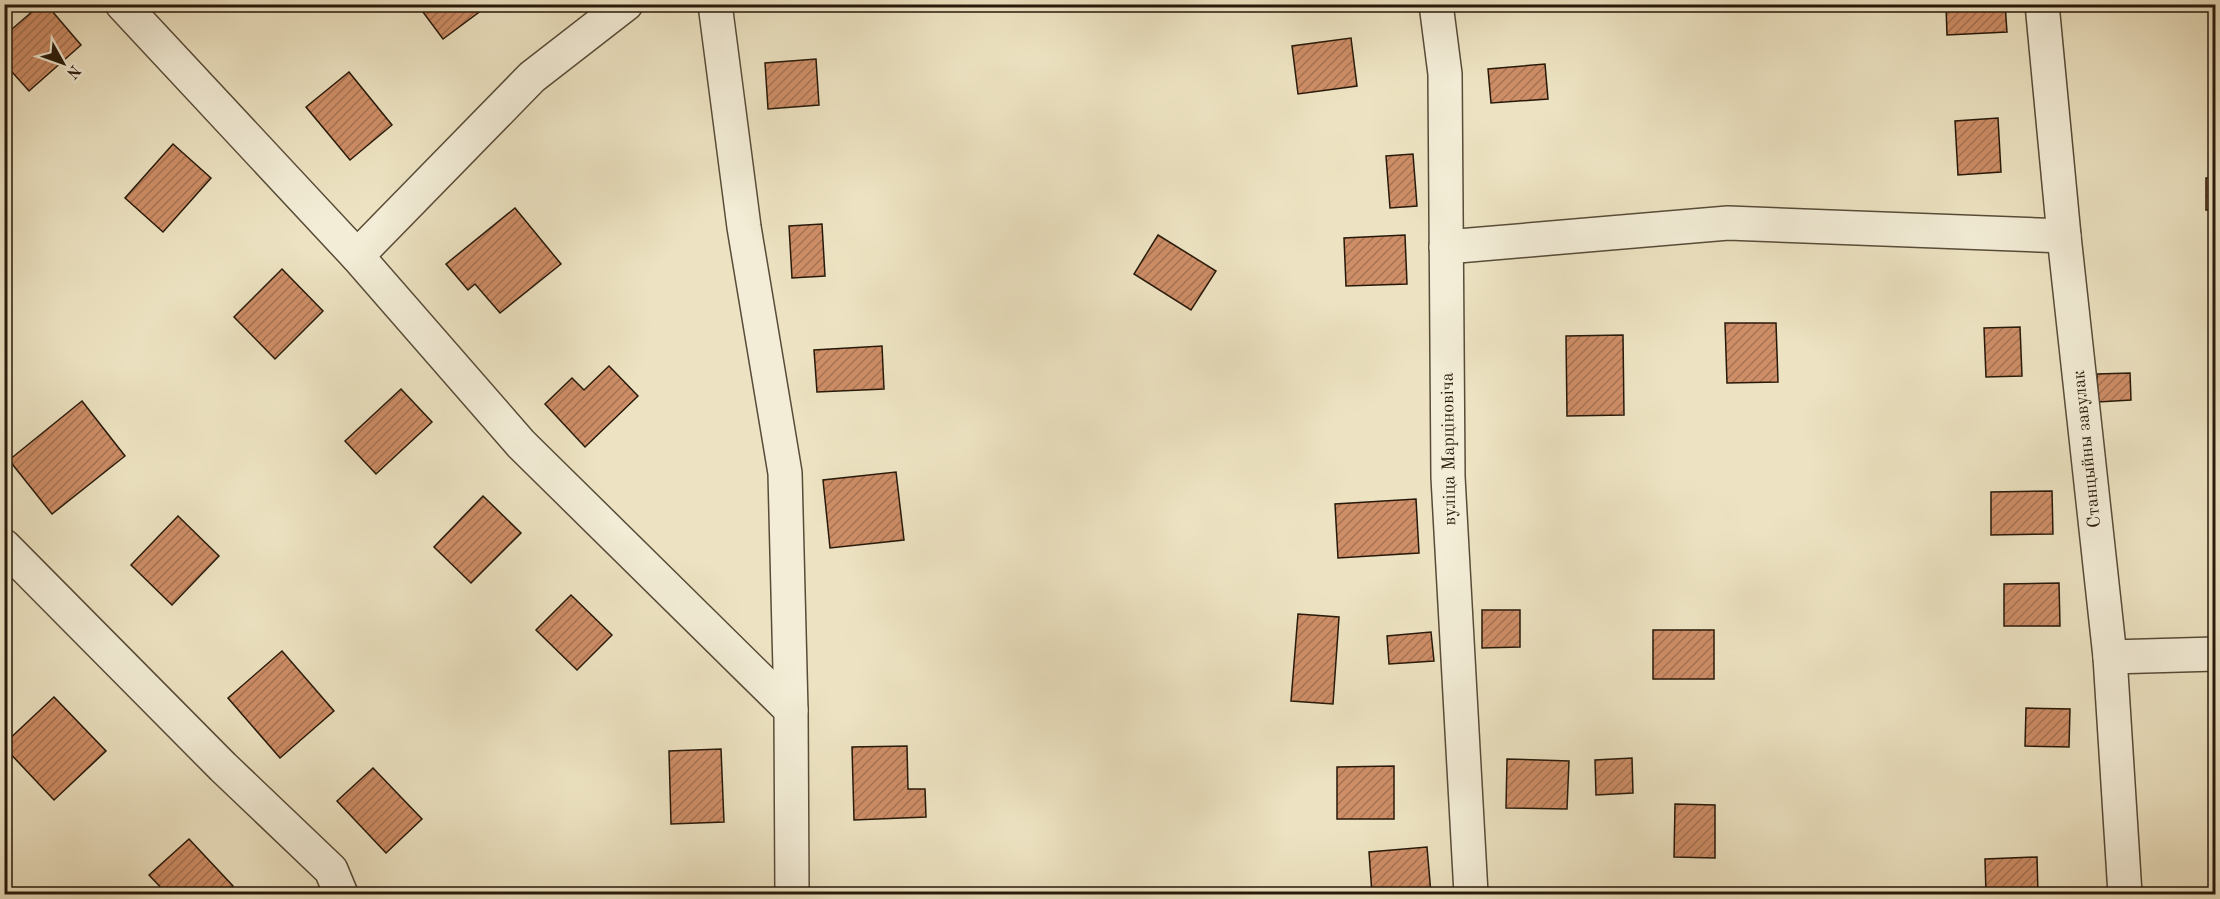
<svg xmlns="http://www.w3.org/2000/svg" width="2220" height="899" font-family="'Old Standard TT',serif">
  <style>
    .building { fill: url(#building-hatch); stroke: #27190a; stroke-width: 1.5 }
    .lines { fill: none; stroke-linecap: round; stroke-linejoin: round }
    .street-casing { stroke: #584c38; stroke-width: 36 }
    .street { stroke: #f3edd7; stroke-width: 33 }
    .labels { text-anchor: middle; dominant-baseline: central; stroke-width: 4.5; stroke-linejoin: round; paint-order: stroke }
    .street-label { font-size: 18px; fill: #27190a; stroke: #f3edd7 }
  </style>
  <defs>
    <pattern id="building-hatch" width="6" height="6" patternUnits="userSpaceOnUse" patternTransform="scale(1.5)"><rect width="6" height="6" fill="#ce8e67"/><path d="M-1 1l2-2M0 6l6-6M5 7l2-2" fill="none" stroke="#a77353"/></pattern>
  </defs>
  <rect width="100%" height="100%" fill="#ede3c2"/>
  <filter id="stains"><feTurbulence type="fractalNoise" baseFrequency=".00333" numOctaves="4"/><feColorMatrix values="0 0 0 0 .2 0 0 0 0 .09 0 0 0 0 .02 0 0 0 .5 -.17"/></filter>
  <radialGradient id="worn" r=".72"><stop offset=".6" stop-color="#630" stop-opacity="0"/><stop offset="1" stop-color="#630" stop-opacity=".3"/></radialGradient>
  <g class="building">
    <polygon points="41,4 46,4 81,45 29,91 4,63 4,36"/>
    <polygon points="417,4 490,4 443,39"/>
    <polygon points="2005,4 2007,32 1947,35 1946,5"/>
    <polygon points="1351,38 1357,86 1298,94 1292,46"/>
    <polygon points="816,59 819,105 768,109 765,63"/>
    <polygon points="1545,64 1548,99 1491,103 1488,69"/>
    <polygon points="349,72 392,125 350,160 306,107"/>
    <polygon points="1998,118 2001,172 1958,175 1955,121"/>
    <polygon points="173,144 211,178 163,232 125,198"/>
    <polygon points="1413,154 1417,206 1390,208 1386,156"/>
    <rect x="2206" y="178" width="10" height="32"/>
    <polygon points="515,208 561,264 500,313 475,284 468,290 446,264"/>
    <polygon points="822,224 825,276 792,278 789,226"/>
    <polygon points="1158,235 1216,271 1191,310 1134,274"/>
    <polygon points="1405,235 1407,284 1346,286 1344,238"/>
    <polygon points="282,269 323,311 275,359 234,317"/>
    <polygon points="2212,320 2216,320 2216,359 2211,359"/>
    <polygon points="1725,323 1776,323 1778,382 1727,383"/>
    <polygon points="2020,327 2022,376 1986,377 1984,328"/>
    <polygon points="1623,335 1624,415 1567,416 1566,336"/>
    <polygon points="882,346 884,389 817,392 814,350"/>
    <polygon points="609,366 638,396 585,447 545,404 572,378 584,390"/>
    <polygon points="2130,373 2131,400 2098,402 2097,374"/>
    <polygon points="401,389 432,422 376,474 345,441"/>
    <polygon points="82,401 125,456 52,514 9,460"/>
    <polygon points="896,472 904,540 830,548 823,480"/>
    <polygon points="2052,491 2053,534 1991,535 1991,492"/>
    <polygon points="483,496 521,533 471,583 434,547"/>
    <polygon points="1416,499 1419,553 1338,558 1335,504"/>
    <polygon points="178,516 219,556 172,605 131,565"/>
    <polygon points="2059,583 2060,626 2004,626 2004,584"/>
    <polygon points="571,595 612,635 577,670 536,630"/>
    <polygon points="1482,610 1520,610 1520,647 1482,648"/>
    <polygon points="1298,614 1339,617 1333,704 1291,701"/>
    <rect x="1653" y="630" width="61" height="49"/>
    <polygon points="1431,632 1434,661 1389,664 1387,636"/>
    <polygon points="282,651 334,711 280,758 228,698"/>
    <polygon points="54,697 106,751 54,800 4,747 4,744"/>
    <polygon points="2026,708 2070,709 2069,747 2025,746"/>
    <polygon points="907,746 908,789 925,789 926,817 854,820 852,747"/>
    <polygon points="721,749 724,822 671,824 669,751"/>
    <polygon points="1632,758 1633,793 1596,795 1595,760"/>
    <polygon points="1507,759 1569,761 1567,809 1506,808"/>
    <polygon points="1394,766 1394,819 1337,819 1337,767"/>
    <polygon points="373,768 422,819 386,853 337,801"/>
    <polygon points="1675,804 1715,805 1715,858 1674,857"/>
    <polygon points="189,839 233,886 223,894 167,894 149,875"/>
    <polygon points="1427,847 1431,894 1372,894 1369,852"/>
    <polygon points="2037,857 2038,894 1986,894 1985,859"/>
    <polygon points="870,889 915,891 915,894 870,894"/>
  </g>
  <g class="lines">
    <g class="street-casing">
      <g id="street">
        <polyline points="122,4 357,256 521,444 791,710"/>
        <polyline points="715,4 744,227 785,473 791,710 792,894"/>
        <polyline points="1436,4 1445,74 1448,477 1471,894"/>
        <polyline points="2042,4 2064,236 2110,657 2125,894"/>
        <polyline points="1446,247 1728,223 2064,236"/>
        <polyline points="357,256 532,77 626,4"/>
        <polyline points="4,546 223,767 331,870 341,894"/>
        <polyline points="2110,657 2216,654"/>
      </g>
    </g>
    <use href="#street" class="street"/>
  </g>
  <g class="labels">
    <g class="street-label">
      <text transform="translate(1449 449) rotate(-91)">вуліца Марціновіча</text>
      <text transform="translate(2087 449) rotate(-96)">Станцыйны завулак</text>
    </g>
  </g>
  <rect width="2220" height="899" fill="none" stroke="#ede3c2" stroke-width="24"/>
  <rect x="6" y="6" width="2208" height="887" fill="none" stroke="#27190a" stroke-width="3"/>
  <rect x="12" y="12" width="2196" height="875" fill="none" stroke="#27190a" stroke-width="1.5"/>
  <g transform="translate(63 63) rotate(130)" stroke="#f3edd7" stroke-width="4.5" paint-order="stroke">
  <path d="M0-4.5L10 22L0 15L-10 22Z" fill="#27190a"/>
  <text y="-9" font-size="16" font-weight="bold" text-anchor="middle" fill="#27190a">N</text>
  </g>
  <rect width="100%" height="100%" filter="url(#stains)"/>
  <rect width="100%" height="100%" fill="url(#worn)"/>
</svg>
